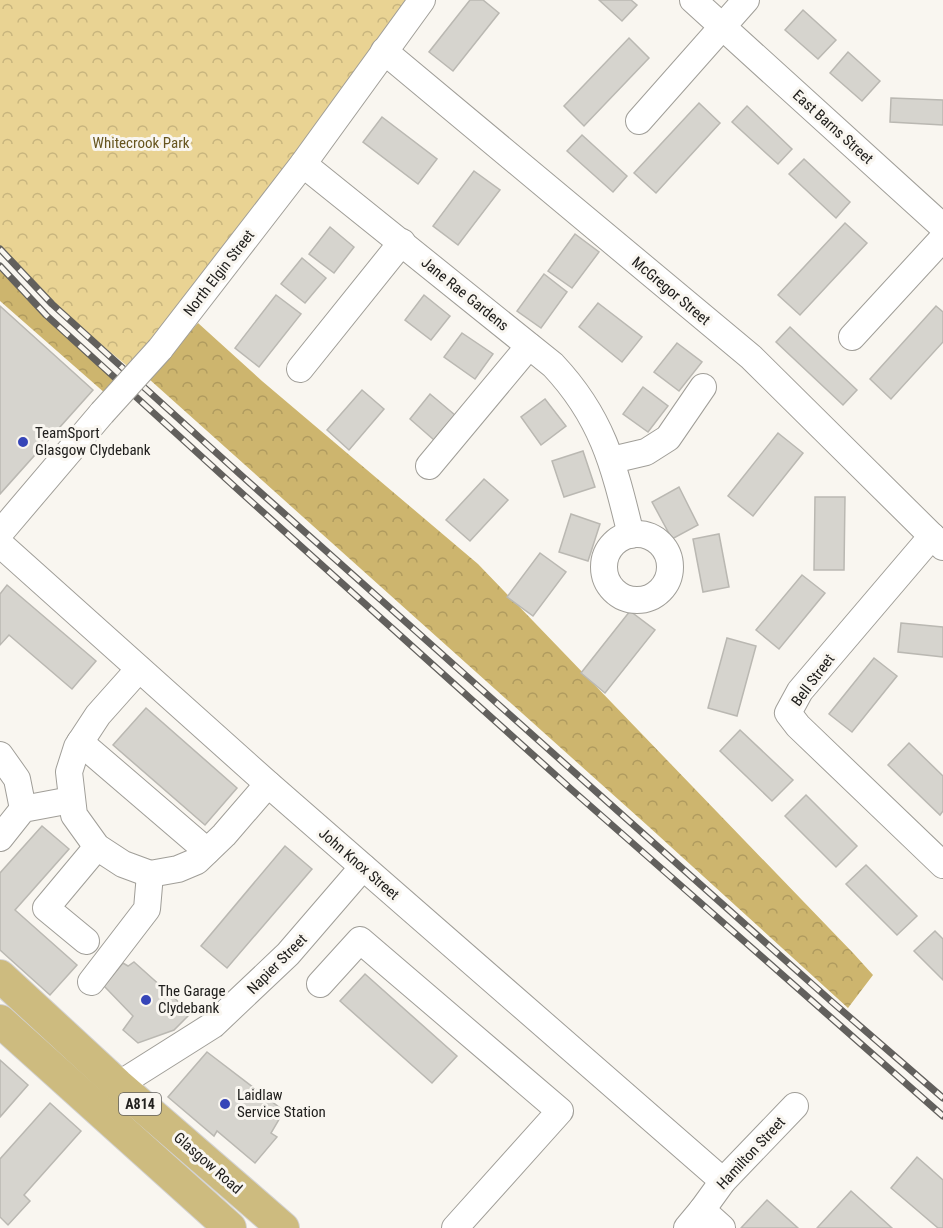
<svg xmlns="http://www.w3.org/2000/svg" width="943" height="1228" font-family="'Roboto Condensed',sans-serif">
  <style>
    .forest { fill: url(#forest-crowns) }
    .park { fill: url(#park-crowns) }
    .building { fill: #d6d4ce; stroke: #bab8b2; stroke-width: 1.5 }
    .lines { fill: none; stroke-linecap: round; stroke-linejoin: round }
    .minor-casing { stroke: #a09e98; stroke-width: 28 }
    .major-casing { stroke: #d3d2d2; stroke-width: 34 }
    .minor { stroke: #fff; stroke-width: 26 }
    .major { stroke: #cdbb7f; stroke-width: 32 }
    .rail-casing { stroke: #62605d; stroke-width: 7 }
    .rail { stroke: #f9f6f0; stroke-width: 4.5; stroke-dasharray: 14; stroke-linecap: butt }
    .minor-bridge-casing { stroke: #a09e98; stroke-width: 28; stroke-linecap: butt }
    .minor-bridge { stroke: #fff; stroke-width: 26 }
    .poi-dot { fill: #3645b8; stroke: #f9f6f0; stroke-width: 2 }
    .labels { text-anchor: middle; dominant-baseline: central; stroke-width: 6; stroke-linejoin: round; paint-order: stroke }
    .shield { fill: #f9f6f0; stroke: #62605d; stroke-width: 1.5 }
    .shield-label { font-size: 14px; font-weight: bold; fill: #21201e }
    .street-label { font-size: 15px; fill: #21201e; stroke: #f9f6f0 }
    .park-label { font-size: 15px; fill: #66551f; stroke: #f9f6f0 }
    .poi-label { font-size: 15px; fill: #21201e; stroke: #f9f6f0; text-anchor: start }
  </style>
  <defs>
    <pattern id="forest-crowns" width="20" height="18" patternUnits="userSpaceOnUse" patternTransform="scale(1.5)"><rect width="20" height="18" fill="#cdb56e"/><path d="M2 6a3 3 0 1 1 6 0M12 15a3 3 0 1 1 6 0" fill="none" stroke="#b09b5f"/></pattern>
    <pattern id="park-crowns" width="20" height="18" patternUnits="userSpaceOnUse" patternTransform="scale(1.5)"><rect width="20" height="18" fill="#e9d393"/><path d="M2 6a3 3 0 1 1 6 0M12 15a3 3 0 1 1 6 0" fill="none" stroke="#c8b57e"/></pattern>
  </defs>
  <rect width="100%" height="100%" fill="#f9f6f0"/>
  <g class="forest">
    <polygon points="0,266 46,315 126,387 114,401 0,301"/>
    <polygon points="198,323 262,381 478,564 854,954 873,975 848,1008 648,826 149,379"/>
  </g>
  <polygon class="park" points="0,0 422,0 137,374 52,304 0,249"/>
  <g class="building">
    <polygon points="470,0 483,0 499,13 453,71 429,52"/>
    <polygon points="599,0 631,0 637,5 622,21"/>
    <polygon points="803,10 836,40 818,59 785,30"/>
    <polygon points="629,38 649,58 584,126 564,106"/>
    <polygon points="848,52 880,81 862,101 830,73"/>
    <polygon points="891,98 943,100 943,125 890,122"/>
    <polygon points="699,103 720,123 656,193 634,173"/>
    <polygon points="747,106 792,149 778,164 732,122"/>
    <polygon points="382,117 437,159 418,184 363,142"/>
    <polygon points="582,135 627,176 613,192 567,151"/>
    <polygon points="804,159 850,202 836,218 789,174"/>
    <polygon points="474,171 500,190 458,245 433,226"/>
    <polygon points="845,223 867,243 800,315 778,295"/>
    <polygon points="330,227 354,247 334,273 309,254"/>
    <polygon points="575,234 599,252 572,288 548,271"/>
    <polygon points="302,258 326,278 305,303 281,284"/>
    <polygon points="544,274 567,292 541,328 517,311"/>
    <polygon points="276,295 301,314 259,367 235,348"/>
    <polygon points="424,295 450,316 431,340 405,320"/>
    <polygon points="598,303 642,337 622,362 579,327"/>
    <polygon points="0,306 93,390 0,494"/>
    <polygon points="936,306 943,312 943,342 891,399 870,379"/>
    <polygon points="790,327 857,390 843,405 776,342"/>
    <polygon points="462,333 493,354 475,379 444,357"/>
    <polygon points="677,343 702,362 679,391 654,372"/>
    <polygon points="643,387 668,406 648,432 623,414"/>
    <polygon points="362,390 384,409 349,450 327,430"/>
    <polygon points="430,394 455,415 434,440 410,419"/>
    <polygon points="545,399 566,426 541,445 521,417"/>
    <polygon points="778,433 803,453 753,516 728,496"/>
    <polygon points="583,451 595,487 564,497 552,461"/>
    <polygon points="484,479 508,500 470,541 446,520"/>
    <polygon points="679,487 698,525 672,539 652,502"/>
    <polygon points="815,497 845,497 844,570 814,570"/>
    <polygon points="571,514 600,524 588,561 559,552"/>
    <polygon points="719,534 729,587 703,592 693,539"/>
    <polygon points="540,553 566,572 533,616 507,597"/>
    <polygon points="802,575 825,593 779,649 756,630"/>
    <polygon points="7,585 96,661 72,689 9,635 0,645 0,594"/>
    <polygon points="630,611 655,630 605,693 581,673"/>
    <polygon points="901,623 943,627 943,657 898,652"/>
    <polygon points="727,638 756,646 737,716 708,708"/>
    <polygon points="874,658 897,676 852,732 829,714"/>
    <polygon points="146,708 237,788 205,825 113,745"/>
    <polygon points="740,730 793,780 772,801 720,751"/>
    <polygon points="909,743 943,776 943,811 940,815 888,765"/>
    <polygon points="806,795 857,846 836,867 785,816"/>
    <polygon points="42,826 69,849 15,910 77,965 50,995 0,950 0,873"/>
    <polygon points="285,846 312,869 227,968 201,946"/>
    <polygon points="866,865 917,916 897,935 846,884"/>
    <polygon points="935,931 943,939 943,980 914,951"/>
    <polygon points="134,962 191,1013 174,1030 138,1043 123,1030 133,1016 104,986 123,963 128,966"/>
    <polygon points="365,974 457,1056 432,1083 340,1001"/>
    <polygon points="207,1052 284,1111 271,1133 277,1137 255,1163 217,1131 214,1136 168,1097"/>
    <polygon points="0,1060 28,1085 0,1117"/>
    <polygon points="50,1103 81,1131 24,1195 30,1201 8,1225 0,1217 0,1159"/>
    <polygon points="917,1157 943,1180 943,1228 938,1228 891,1188"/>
    <polygon points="851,1191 892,1228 817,1228"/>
    <polygon points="767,1200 798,1228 741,1228"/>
  </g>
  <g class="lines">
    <g class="minor-casing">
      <g id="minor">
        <polyline points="693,0 943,227"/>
        <polyline points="384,51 751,357 943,547"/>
        <polyline points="639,121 746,0"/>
        <path d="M303 164 553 365C603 418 614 466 631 535"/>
        <polyline points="852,337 943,238"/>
        <polyline points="160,349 303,164 422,0"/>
        <polyline points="300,369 402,242"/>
        <polyline points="612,460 646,452 668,438 703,387"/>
        <polyline points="429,466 529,346"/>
        <polyline points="0,533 102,413"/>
        <circle cx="637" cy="567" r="33"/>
        <polyline points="932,536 800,691 788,713 798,726 943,865"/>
        <polyline points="0,544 268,784 723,1181"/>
        <polyline points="139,669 98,715 77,747 69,772 74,815 97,847 123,864 150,874 178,869 197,861 224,835 268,784"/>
        <polyline points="80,742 207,851"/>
        <polyline points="0,755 17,779 23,809"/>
        <polyline points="0,838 23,809 71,800"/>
        <polyline points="86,941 46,908 97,847"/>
        <polyline points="91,982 147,909 150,874"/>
        <polyline points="320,984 360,940 560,1111 455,1228"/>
        <polyline points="118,1085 213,1025 288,954 363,867"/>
        <polyline points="702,1210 722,1228"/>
        <polyline points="687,1228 702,1210 723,1181 795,1106"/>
      </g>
    </g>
    <g class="major-casing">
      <g id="major">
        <polyline points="0,976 118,1085 283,1228"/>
        <polyline points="0,1021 230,1228"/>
      </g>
    </g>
    <use href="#minor" class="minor"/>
    <use href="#major" class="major"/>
    <g class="rail-casing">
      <g id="rail">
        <polyline points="0,249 52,304 242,476 831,1001 943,1098"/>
        <polyline points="0,266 46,315 235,487 572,790 943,1116"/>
      </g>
    </g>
    <use href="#rail" class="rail"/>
    <g class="minor-bridge-casing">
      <polyline id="minor-bridge" points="102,413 160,349"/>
    </g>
    <use href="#minor-bridge" class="minor-bridge"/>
  </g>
  <g class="poi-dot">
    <circle cx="23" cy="442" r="6"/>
    <circle cx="146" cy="1000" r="6"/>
    <circle cx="225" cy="1104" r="6"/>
  </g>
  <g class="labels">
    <rect class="shield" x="119" y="1093" width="42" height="22" rx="4.5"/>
    <g class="shield-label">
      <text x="140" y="1104">A814</text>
    </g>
    <g class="street-label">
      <text transform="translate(833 127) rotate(42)">East Barns Street</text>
      <text transform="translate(219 273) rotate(-52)">North Elgin Street</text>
      <text transform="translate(671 291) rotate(40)">McGregor Street</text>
      <text transform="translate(465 294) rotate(39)">Jane Rae Gardens</text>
      <text transform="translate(813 680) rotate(-53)">Bell Street</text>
      <text transform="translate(359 864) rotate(41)">John Knox Street</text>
      <text transform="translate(277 964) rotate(-45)">Napier Street</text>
      <text transform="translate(751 1153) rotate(-47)">Hamilton Street</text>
      <text transform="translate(208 1163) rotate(41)">Glasgow Road</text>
    </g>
    <g class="park-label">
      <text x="141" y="143">Whitecrook Park</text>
    </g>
    <g class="poi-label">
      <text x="35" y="433">TeamSport<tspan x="35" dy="17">Glasgow Clydebank</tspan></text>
      <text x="158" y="991">The Garage<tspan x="158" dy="17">Clydebank</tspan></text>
      <text x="237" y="1095">Laidlaw<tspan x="237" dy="17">Service Station</tspan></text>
    </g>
  </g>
</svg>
